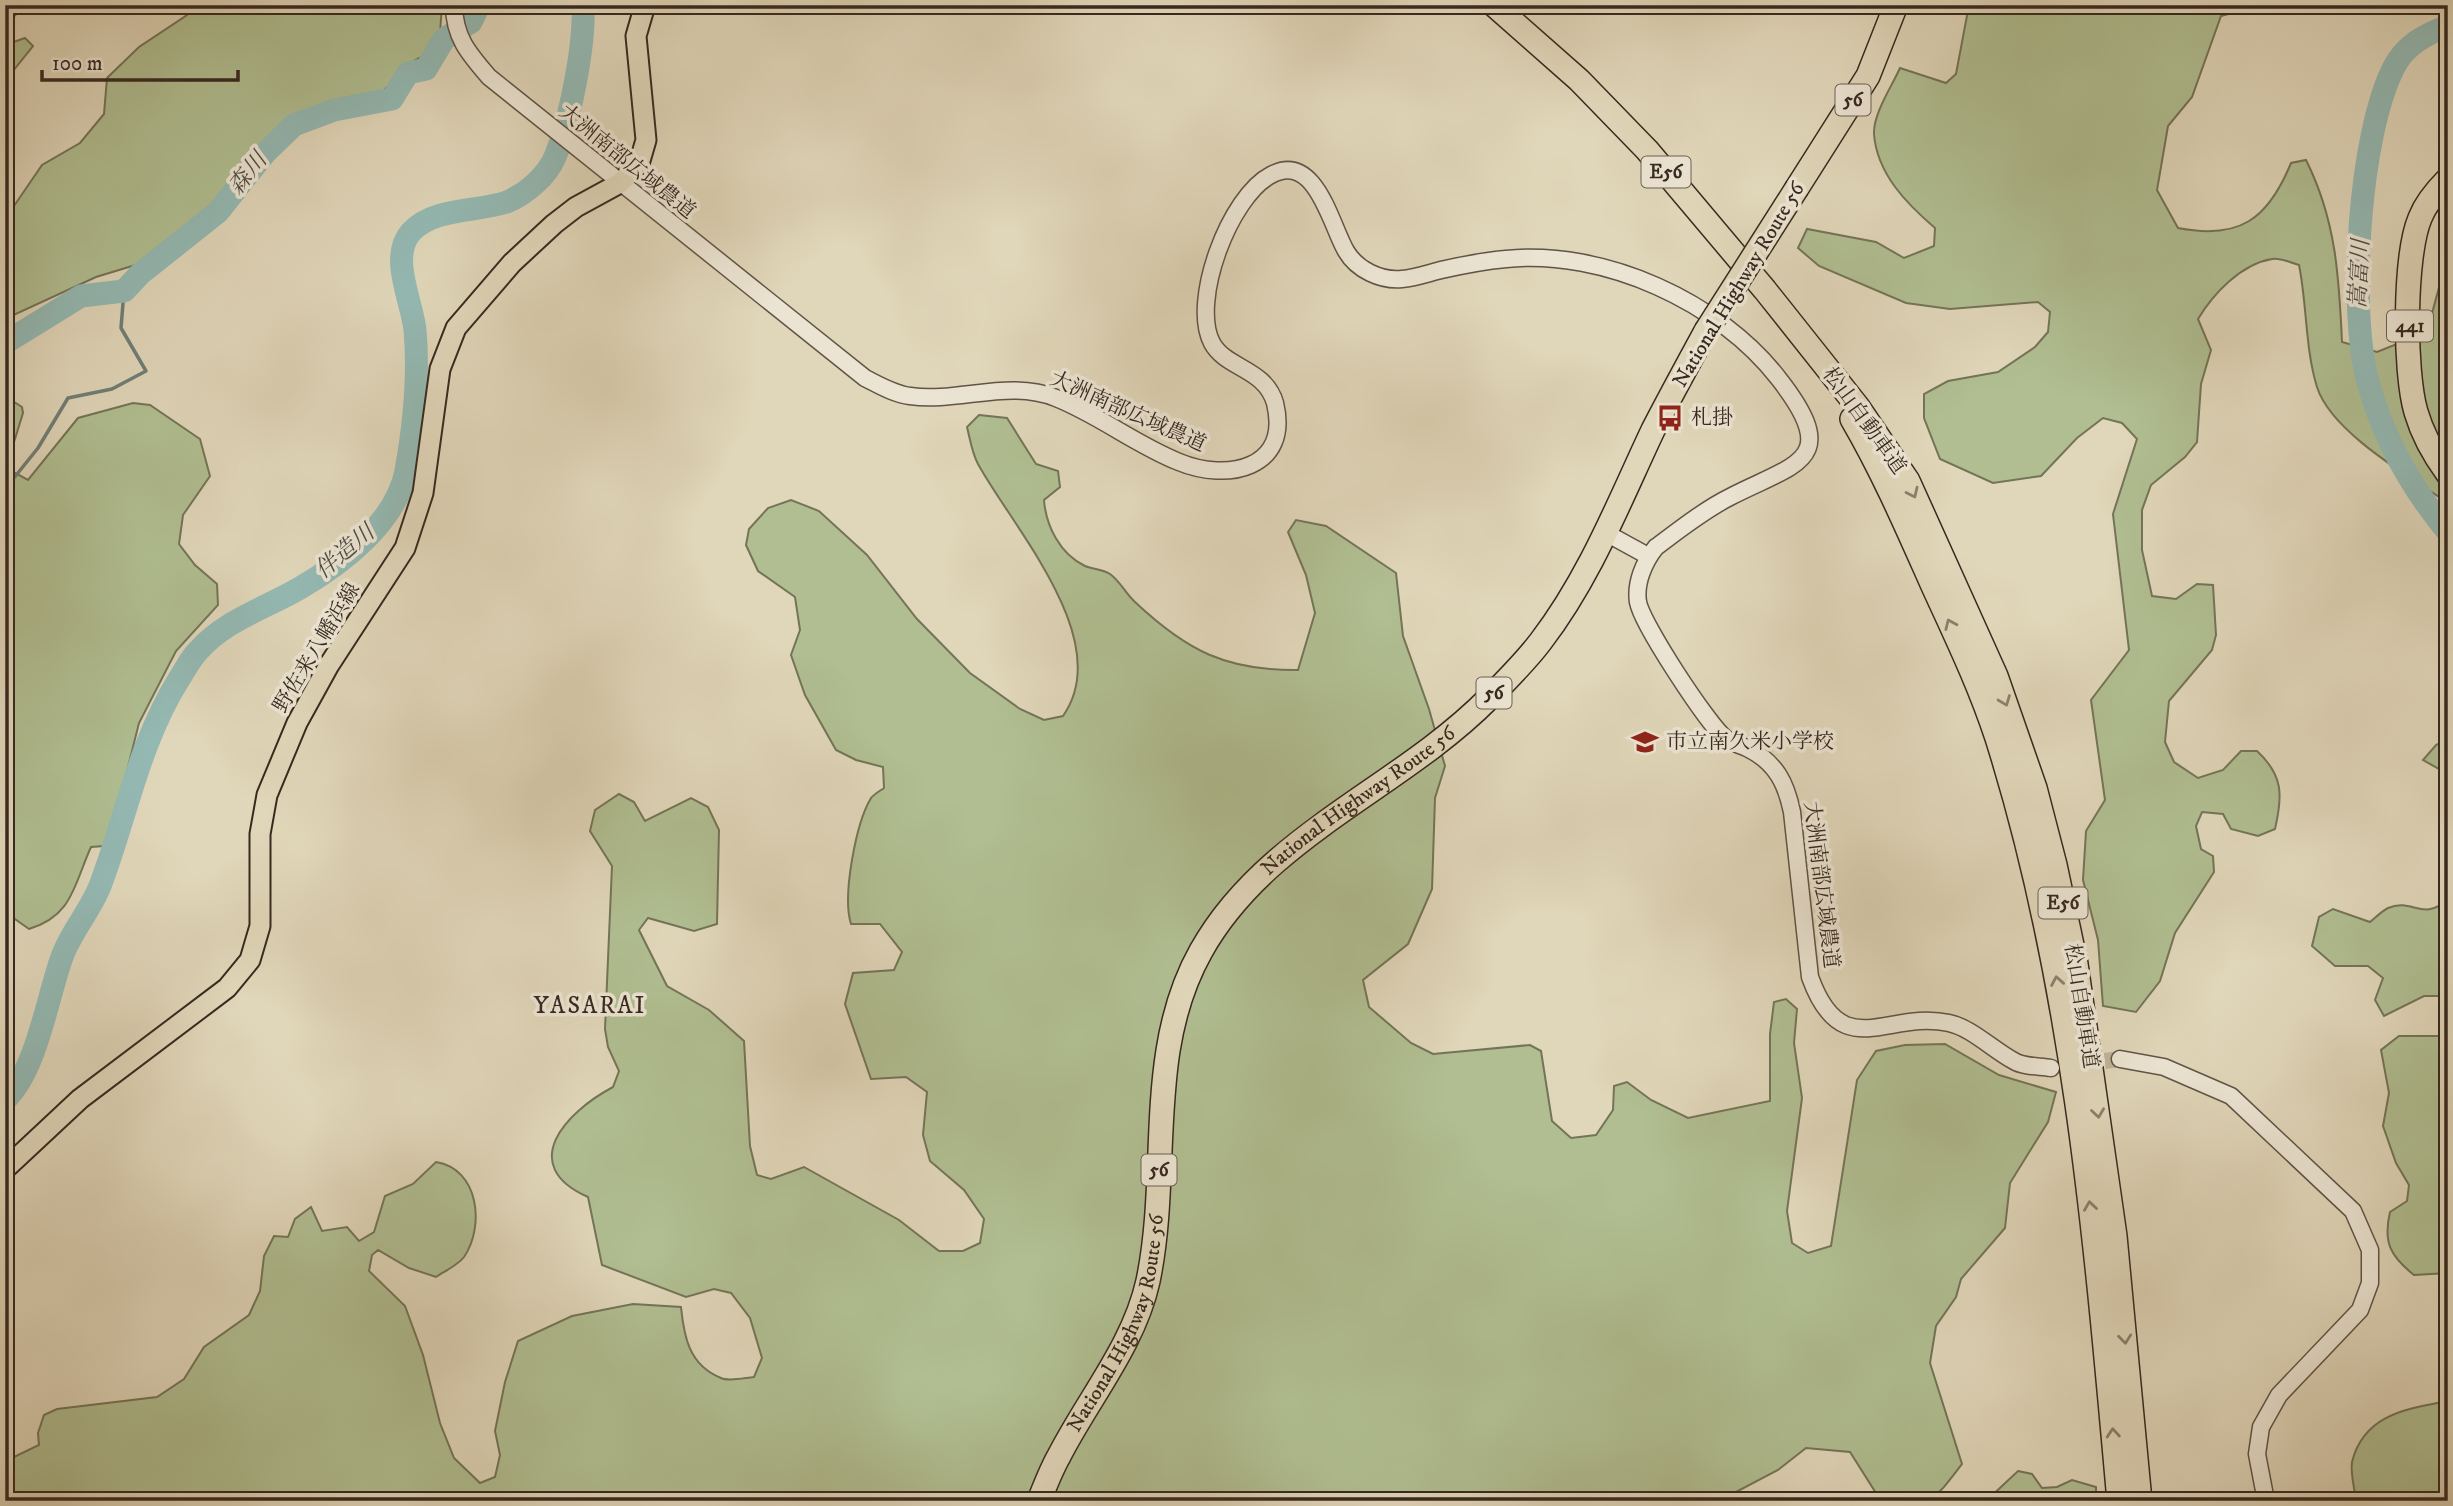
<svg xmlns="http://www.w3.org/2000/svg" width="2453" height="1506" font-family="'IM FELL DW Pica','Noto Serif JP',serif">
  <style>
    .green { fill: #b0be91; stroke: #747458; stroke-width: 2 }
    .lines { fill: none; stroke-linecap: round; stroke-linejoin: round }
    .stream { stroke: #6f7f78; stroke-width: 3.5 }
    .river { stroke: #94b9b3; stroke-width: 23 }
    .minor-tunnel { stroke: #beb39a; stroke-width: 16; stroke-dasharray: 16 8; stroke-linecap: butt }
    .minor-casing { stroke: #615446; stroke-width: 19 }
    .major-casing { stroke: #372920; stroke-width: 23 }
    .highway-casing { stroke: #372920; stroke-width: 26 }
    .minor { stroke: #ebe4d2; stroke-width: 16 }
    .major { stroke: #e0d6b9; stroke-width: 19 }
    .highway { stroke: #e0d6b9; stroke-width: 23 }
    .highway-bridge-casing { stroke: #372920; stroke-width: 26; stroke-linecap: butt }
    .highway-bridge { stroke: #e0d6b9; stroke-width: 23 }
    .oneway { stroke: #8c806c }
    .labels { text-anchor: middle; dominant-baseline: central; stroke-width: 7; stroke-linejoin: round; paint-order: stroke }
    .shield { fill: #ebe4d2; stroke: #6d6155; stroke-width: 2 }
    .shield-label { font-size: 19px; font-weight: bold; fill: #372920 }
    .street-label { font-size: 21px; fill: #372920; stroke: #ebe4d2 }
    .poi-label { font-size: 21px; fill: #372920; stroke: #ebe4d2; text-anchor: start }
    .water-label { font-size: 23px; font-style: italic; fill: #4e4d45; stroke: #ebe4d2 }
    .quarter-label { font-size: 24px; letter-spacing: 2px; fill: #372920; stroke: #ebe4d2 }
  </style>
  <rect width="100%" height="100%" fill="#e0d6b9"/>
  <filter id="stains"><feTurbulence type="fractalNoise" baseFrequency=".00286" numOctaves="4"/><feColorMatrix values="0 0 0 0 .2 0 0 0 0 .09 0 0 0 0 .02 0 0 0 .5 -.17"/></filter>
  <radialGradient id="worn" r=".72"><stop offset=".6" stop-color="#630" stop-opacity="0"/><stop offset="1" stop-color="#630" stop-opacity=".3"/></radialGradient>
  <g class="green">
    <polygon points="7,5 27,5 5,24"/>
    <polygon points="190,5 442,5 440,33 429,53 408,64 379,96 302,114 273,137 235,199 203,232 175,253 96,277 5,319 5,204 14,206 42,165 80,143 104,114 107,78 139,47 187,15"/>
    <path d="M1969 5H2251L2247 9 2221 16 2192 97 2168 126 2157 190 2178 228C2240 240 2268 219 2291 163L2306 160C2336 220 2339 276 2342 342L2377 352 2427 332 2448 254V503C2410 477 2331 432 2317 387 2305 348 2307 304 2299 265 2291 263 2280 257 2272 259 2241 264 2213 294 2198 319L2211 350 2201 384 2197 442 2185 457 2151 485 2142 510V550L2152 596 2176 599 2197 584 2213 585 2216 635 2212 650 2169 701 2165 742 2174 762 2198 778 2223 770 2241 751H2257C2283 775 2283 795 2275 829L2258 836 2231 829 2223 814 2202 812 2196 826 2201 849 2213 856 2214 872 2175 933 2160 981 2136 1012 2103 1006 2098 940 2083 880 2086 831 2105 800 2091 700 2129 650 2113 514 2137 439 2122 423 2103 418 2077 438 2041 476 1993 483 1940 459 1924 418V394L1948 381 1998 372 2035 347 2048 332 2050 312 2038 302 1950 309 1906 303 1819 266 1798 248 1807 229 1876 242 1904 258 1934 246 1935 228C1907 204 1877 174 1874 134 1873 114 1892 86 1900 68L1946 83 1956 74Z"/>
    <polygon points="25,38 33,46 5,81 5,45"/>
    <path d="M5 396 22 407 23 413 6 468 28 480 78 418 133 403 150 405 200 439 210 476 183 515 179 544 195 565 217 584 218 605 176 651 139 723 118 807 104 846 91 847C74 884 73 916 29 929L5 912Z"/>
    <path d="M979 415 1007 418 1036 464 1058 471 1060 487 1044 500C1046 526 1060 554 1085 566 1092 569 1103 569 1110 574 1120 581 1126 594 1135 602 1187 651 1227 671 1298 670L1315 613 1306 575 1288 532 1296 520 1326 526 1396 573 1403 636 1429 709 1445 766 1435 798 1432 889 1408 944 1363 980 1369 1007 1411 1043 1433 1054 1530 1045 1541 1051 1552 1121 1571 1138 1596 1135 1613 1110 1614 1086 1627 1082 1651 1100 1688 1118 1770 1101V1034L1774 1002 1786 999 1797 1009 1794 1043 1802 1098 1787 1211 1792 1243 1808 1253 1831 1246 1857 1080 1876 1051 1905 1045 1945 1044 1999 1075 2056 1092 2048 1122 2010 1183 2005 1228 1961 1279 1956 1297 1936 1326 1930 1363 1962 1464C1930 1506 1935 1501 1881 1501L1850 1452 1806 1448 1778 1470 1719 1501H5V1452L12 1458 39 1445 38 1433 44 1415 57 1409 157 1397 184 1379 204 1347 249 1315 260 1291 264 1256 274 1236 288 1237 295 1219 311 1207 322 1231 347 1227 359 1241 374 1232 385 1196 413 1184 436 1162C479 1169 485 1226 464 1257 458 1265 445 1271 436 1277L409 1268 378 1250 372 1255 369 1271 405 1306 423 1355 440 1423 454 1458 480 1483 495 1477 500 1455 495 1431 505 1382 518 1341 572 1316 633 1304 681 1307C684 1337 689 1365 721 1378 729 1382 744 1378 754 1377L762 1358 750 1318 731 1293 714 1289 686 1297 602 1265 588 1197C516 1165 566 1112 613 1087L619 1071 608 1047 605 1029 612 866 590 831 595 810 619 794 634 802 645 821 691 798 708 807 719 830 717 924 694 931 648 918 639 930 667 986 709 1010 744 1041 750 1146 757 1175 771 1179 804 1167 899 1220 939 1251H963L980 1243 984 1219 964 1190 930 1161 923 1135 927 1092 906 1077 871 1079 845 1004 853 973 894 970 902 952 880 924H851C842 896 856 823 871 798 874 794 880 791 884 788L883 767 856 760 836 750 805 695 791 655 800 630 795 597 758 571 746 545 749 529 768 508 791 500 819 511 867 555 917 619 970 673 1020 709 1044 720 1063 716C1116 641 1013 528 978 464 972 453 970 439 967 427Z"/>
    <polygon points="2448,739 2448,773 2446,773 2423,760 2436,745"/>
    <path d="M2448 899V1001L2445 996H2424L2384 1016 2375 1000 2383 978 2368 966H2335L2312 946 2319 917 2333 909 2370 922C2375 918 2382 911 2388 908 2413 897 2422 923 2448 899Z"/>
    <path d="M2448 1017V1273L2414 1275C2390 1256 2383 1242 2390 1212L2407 1201 2409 1185 2396 1163 2383 1126 2389 1093 2381 1050 2399 1036H2441Z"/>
    <path d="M2448 1401V1501H2356C2355 1490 2350 1473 2352 1462 2364 1414 2407 1409 2448 1401Z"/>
    <polygon points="2018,1471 2032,1474 2042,1488 2057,1487 2072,1480 2096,1487 2096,1501 1986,1501"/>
  </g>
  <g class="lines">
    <polyline class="stream" points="5,489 38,448 68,398 112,389 146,371 121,328 124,291"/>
    <g class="river">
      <path d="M2448 26C2426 34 2405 45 2394 67 2359 135 2348 309 2368 382 2383 437 2412 489 2448 532"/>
      <polyline points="5,343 81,296 124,291 140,274 218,212 265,153 294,125 334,110 392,99 408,73 426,69 444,39 471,22 479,5"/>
      <path d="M5 1100C37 1070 47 998 62 957 71 932 90 911 100 886 127 815 138 745 179 679 185 670 190 659 198 651 225 620 266 608 300 588 343 563 396 522 406 471 414 426 419 375 415 330 412 301 389 257 411 232 434 207 478 212 507 202 526 194 547 176 555 157 570 120 585 45 583 5"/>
    </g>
    <polyline class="minor-tunnel" points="2081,1064 2120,1059"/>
    <g class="minor-casing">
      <g id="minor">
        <path d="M454 5C454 37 469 54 489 77L865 378C879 385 894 394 910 396 958 403 1009 379 1056 398 1099 415 1136 445 1179 462 1227 482 1291 469 1275 403 1265 368 1226 369 1212 343 1190 301 1230 196 1271 175 1316 151 1331 226 1346 251 1357 270 1381 281 1402 279 1415 278 1429 273 1441 270 1463 265 1484 261 1506 259 1604 249 1720 302 1779 379 1843 461 1796 463 1730 497 1704 510 1679 530 1656 547 1644 562 1635 583 1638 602 1642 624 1707 723 1725 738 1731 743 1741 745 1749 749 1776 763 1786 783 1792 812L1810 977C1842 1066 1888 1009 1949 1023 1972 1028 1993 1050 2014 1061 2024 1067 2039 1066 2051 1068"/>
        <polyline points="1606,533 1648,556"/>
        <polyline points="2120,1059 2164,1067 2231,1096 2353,1211 2370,1250 2370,1283 2360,1310 2279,1395 2261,1427 2257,1454 2266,1501"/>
      </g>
    </g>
    <g class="major-casing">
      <polyline id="major" points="5,1169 80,1099 227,988 250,960 260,926 260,834 267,795 297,723 329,665 405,548 423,493 440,369 456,328 512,263 554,224 576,207 620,183 639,164 646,140 636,36 645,5"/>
    </g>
    <g class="highway-casing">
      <g id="highway">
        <polyline points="1494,5 1579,80 1647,150 1765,290 1858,407 1908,481 1996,676 2035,788 2055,865 2076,964 2115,1236 2140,1501"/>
        <path d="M2448 179C2436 191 2426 203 2420 218 2404 256 2404 372 2416 412 2423 436 2434 455 2448 474"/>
        <polyline points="1797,188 1868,76 1896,5"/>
        <path d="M1852 419C1883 472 1908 530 1933 586 1956 636 1980 686 1997 738 2075 985 2096 1244 2119 1501"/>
        <path id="s1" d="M1039 1501C1045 1486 1051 1470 1059 1456 1088 1399 1134 1345 1148 1281 1171 1171 1144 1052 1201 951 1265 836 1399 789 1489 698 1507 680 1526 661 1541 641 1590 577 1619 502 1653 430 1670 397 1688 364 1706 331"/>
      </g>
    </g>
    <use href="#minor" class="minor"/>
    <use href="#major" class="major"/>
    <use href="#highway" class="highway"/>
    <g class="highway-bridge-casing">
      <polyline id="highway-bridge" points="1706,331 1797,188"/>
    </g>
    <use href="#highway-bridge" class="highway-bridge"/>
  </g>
  <defs><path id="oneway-chevron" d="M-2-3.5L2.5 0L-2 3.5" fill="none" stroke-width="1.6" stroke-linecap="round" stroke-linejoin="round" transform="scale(1.75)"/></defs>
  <g class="oneway">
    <use href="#oneway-chevron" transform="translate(1913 493) rotate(65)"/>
    <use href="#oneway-chevron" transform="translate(1950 624) rotate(-114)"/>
    <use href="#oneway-chevron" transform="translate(2005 701) rotate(69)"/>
    <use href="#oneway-chevron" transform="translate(2057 981) rotate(-100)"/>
    <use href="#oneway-chevron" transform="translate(2098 1113) rotate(82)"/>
    <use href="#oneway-chevron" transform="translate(2090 1206) rotate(-98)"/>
    <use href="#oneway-chevron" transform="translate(2125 1339) rotate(84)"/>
    <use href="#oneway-chevron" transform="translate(2113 1433) rotate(-95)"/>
  </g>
  <defs>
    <g id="bus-bare" transform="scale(2.1)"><path d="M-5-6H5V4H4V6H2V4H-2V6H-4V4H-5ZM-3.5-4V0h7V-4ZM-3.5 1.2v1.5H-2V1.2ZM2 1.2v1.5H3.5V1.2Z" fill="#8f2418" stroke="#ebe4d2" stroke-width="2.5" paint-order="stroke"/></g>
    <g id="school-bare" transform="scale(2.1)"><path d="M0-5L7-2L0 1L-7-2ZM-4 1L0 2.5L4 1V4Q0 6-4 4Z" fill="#8f2418" stroke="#ebe4d2" stroke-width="2.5" paint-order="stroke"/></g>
  </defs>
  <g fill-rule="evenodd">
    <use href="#bus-bare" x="1670" y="418"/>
    <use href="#school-bare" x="1645" y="742"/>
  </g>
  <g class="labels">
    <g class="shield">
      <rect x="1835.5" y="84.5" width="35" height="31" rx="5"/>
      <rect x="1641.5" y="156.5" width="49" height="31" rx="5"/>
      <rect x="2387" y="310.5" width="46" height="31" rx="5"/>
      <rect x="1476.5" y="677.5" width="35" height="31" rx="5"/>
      <rect x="2038.5" y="887.5" width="49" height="31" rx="5"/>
      <rect x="1141.5" y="1154.5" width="35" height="31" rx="5"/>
    </g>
    <g class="shield-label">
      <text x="1853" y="100">56</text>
      <text x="1666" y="172">E56</text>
      <text x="2410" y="326">441</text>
      <text x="1494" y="693">56</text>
      <text x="2063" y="903">E56</text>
      <text x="1159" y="1170">56</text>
    </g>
    <g class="street-label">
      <text transform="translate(627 162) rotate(39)">大洲南部広域農道</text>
      <text transform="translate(1739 285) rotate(-59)">National Highway Route 56</text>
      <text transform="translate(1128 412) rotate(24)">大洲南部広域農道</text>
      <text transform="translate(1864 421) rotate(54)">松山自動車道</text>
      <text transform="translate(317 648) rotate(-59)">野佐来八幡浜線</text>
      <text stroke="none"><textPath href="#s1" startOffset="803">National Highway Route 56</textPath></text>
      <text transform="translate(1821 885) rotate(83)">大洲南部広域農道</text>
      <text transform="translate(2081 1006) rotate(81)">松山自動車道</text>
      <text stroke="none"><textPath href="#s1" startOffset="196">National Highway Route 56</textPath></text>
    </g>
    <g class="poi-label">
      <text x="1691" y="418">札掛</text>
      <text x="1666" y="742">市立南久米小学校</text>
    </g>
    <g class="water-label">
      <text transform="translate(248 174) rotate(-51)">森川</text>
      <text transform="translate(2360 274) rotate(-87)">嵩富川</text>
      <text transform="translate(345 552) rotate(-40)">伴造川</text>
    </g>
    <g class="quarter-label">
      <text x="590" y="1006">YASARAI</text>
    </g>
  </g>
  <rect width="2453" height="1506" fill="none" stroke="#e0d6b9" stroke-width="28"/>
  <rect x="7" y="7" width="2439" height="1492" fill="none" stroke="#372920" stroke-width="3.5"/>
  <rect x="14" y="14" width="2425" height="1478" fill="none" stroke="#372920" stroke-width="2"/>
  <path d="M42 70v10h196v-10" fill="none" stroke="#372920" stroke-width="3.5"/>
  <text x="52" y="70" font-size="21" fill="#372920" stroke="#ebe4d2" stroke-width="5" paint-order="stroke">100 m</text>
  <rect width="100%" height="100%" filter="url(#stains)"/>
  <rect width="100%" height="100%" fill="url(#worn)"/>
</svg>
